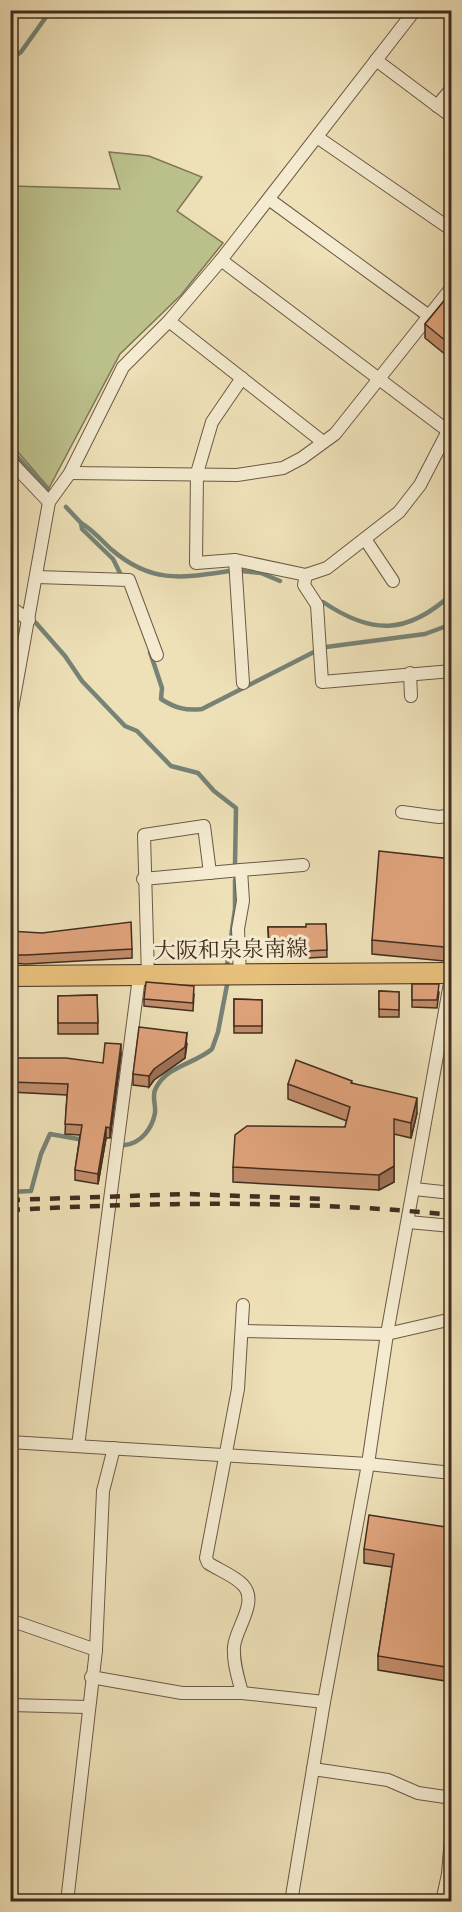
<svg xmlns="http://www.w3.org/2000/svg" width="462" height="1912" font-family="'Sorts Mill Goudy','Noto Serif JP',serif">
  <style>
    .green { fill: #bcc18c; stroke: #7f7656; stroke-width: 1.5 }
    .lines { fill: none; stroke-linecap: round; stroke-linejoin: round }
    .stream { stroke: #768376; stroke-width: 4.5 }
    .minor-casing { stroke: #6d5946; stroke-width: 14 }
    .primary-casing { stroke: #422c20; stroke-width: 22 }
    .minor { stroke: #f4ebd0; stroke-width: 12 }
    .primary { stroke: #e7c07c; stroke-width: 20 }
    .rail { stroke: #422c20; stroke-width: 4.5; stroke-dasharray: 10 10; stroke-linecap: butt }
    .wall { fill: #c28d6b; stroke: #422c20; stroke-width: 1.5 }
    .shaded-wall { fill: #9e7357; stroke: #422c20; stroke-width: 1.5 }
    .building { fill: #e1a47c; stroke: #422c20; stroke-width: 1.5 }
    .labels { text-anchor: middle; dominant-baseline: central; stroke-width: 6; stroke-linejoin: round; paint-order: stroke }
    .street-label { font-size: 22px; fill: #422c20; stroke: #f4ebd0 }
  </style>
  <rect width="100%" height="100%" fill="#eee0b7"/>
  <filter id="stains"><feTurbulence type="fractalNoise" baseFrequency=".00333" numOctaves="4"/><feColorMatrix values="0 0 0 0 .2 0 0 0 0 .09 0 0 0 0 .02 0 0 0 .5 -.17"/></filter>
  <radialGradient id="worn" r=".72"><stop offset=".6" stop-color="#630" stop-opacity="0"/><stop offset="1" stop-color="#630" stop-opacity=".3"/></radialGradient>
  <polygon class="green" points="109,152 149,156 202,177 177,211 223,243 181,295 120,354 49,488 11,444 11,186 120,189"/>
  <g class="lines">
    <g class="stream">
      <polyline points="10,60 21,52 51,10"/>
      <polyline points="10,449 49,491"/>
      <polyline points="66,507 81,523 82,529 113,559 122,577"/>
      <path d="M81 523C93 530 102 541 112 550 152 584 182 578 230 571"/>
      <polyline points="241,571 261,573 280,581"/>
      <path d="M323 602C372 635 407 635 452 594"/>
      <polyline points="36,623 65,656 82,681 125,726 137,731 171,766 198,773 214,791 236,808 235,865"/>
      <polyline points="326,647 425,634 452,624"/>
      <path d="M150 652 162 688 161 699C175 708 186 711 202 709L314 652"/>
      <polyline points="227,965 235,909 235,880"/>
      <path d="M125 1145C141 1143 152 1129 155 1113 156 1105 152 1097 155 1090 165 1066 195 1064 212 1049L218 1032 227 985"/>
      <polyline points="10,1192 31,1191 41,1154 50,1134 84,1140"/>
    </g>
    <g class="minor-casing">
      <g id="minor">
        <polyline points="376,60 452,117"/>
        <polyline points="437,106 452,88"/>
        <polyline points="317,137 452,230"/>
        <polyline points="270,200 429,316"/>
        <polyline points="221,260 452,434"/>
        <polyline points="169,321 323,442"/>
        <polyline points="242,378 212,422 197,473 196,563 235,560 306,575 327,568 399,512 420,485 448,431"/>
        <polyline points="10,461 49,502"/>
        <polyline points="70,473 237,475 283,468 302,458 335,434 452,287"/>
        <polyline points="365,539 393,581"/>
        <polyline points="235,560 243,683"/>
        <polyline points="306,575 304,585 317,605 322,682 452,671"/>
        <polyline points="37,577 129,580 157,655"/>
        <polyline points="10,607 29,620"/>
        <polyline points="410,673 411,696"/>
        <polyline points="10,720 49,502 70,473 123,367 169,321 221,260 415,10"/>
        <polyline points="402,812 439,817 452,815"/>
        <polyline points="143,879 241,870"/>
        <polyline points="240,976 238,929 243,901 241,870 303,865"/>
        <polyline points="148,977 144,835 204,826 210,873"/>
        <polyline points="414,1189 452,1193"/>
        <polyline points="408,1222 452,1226"/>
        <polyline points="243,1331 387,1334 452,1319"/>
        <polyline points="10,1442 368,1464 452,1473"/>
        <polyline points="78,1446 139,977"/>
        <polyline points="10,1620 96,1650"/>
        <polyline points="91,1677 182,1693 242,1693 324,1702"/>
        <path d="M242 1693C238 1677 233 1663 234 1647 235 1629 259 1602 243 1585 235 1576 219 1570 208 1563L206 1558 238 1389 243 1305"/>
        <polyline points="10,1705 87,1707"/>
        <polyline points="313,1769 388,1780 418,1793 452,1798"/>
        <polyline points="67,1902 96,1650 103,1491 114,1448"/>
        <polyline points="291,1902 324,1702 368,1464 387,1334 452,972"/>
        <polyline points="442,1902 448,1874 452,1825"/>
      </g>
    </g>
    <g class="primary-casing">
      <polyline id="primary" points="10,976 452,973"/>
    </g>
    <use href="#minor" class="minor"/>
    <use href="#primary" class="primary"/>
    <g class="rail">
      <polyline points="10,1200 188,1194 325,1199"/>
      <path d="M10 1210C157 1202 306 1200 452 1215"/>
    </g>
  </g>
  <g class="wall">
    <polygon points="452,291 452,360 425,338 425,324"/>
    <polygon points="452,859 452,948 444,961 372,954 372,940"/>
    <polygon points="326,924 327,957 307,958 307,951 269,952 268,927 306,927"/>
    <polygon points="10,931 132,949 132,958 26,964 10,963"/>
    <polygon points="10,981 15,981 16,1040 10,1040"/>
    <polygon points="412,984 439,992 437,1008 412,1007"/>
    <polygon points="379,991 399,992 399,1017 379,1017"/>
    <polygon points="194,994 193,1011 144,1006 144,999"/>
    <polygon points="97,995 98,1034 58,1034 58,996"/>
    <polygon points="234,999 262,1000 262,1033 234,1033"/>
    <polygon points="187,1044 185,1058 154,1080 149,1087 133,1085 133,1074"/>
    <polygon points="121,1054 110,1138 106,1138 98,1184 75,1180 75,1170 80,1135 65,1134 67,1095 10,1092 10,1058 103,1063"/>
    <polygon points="352,1083 417,1113 411,1138 394,1134 394,1182 379,1190 233,1182 233,1167 345,1127 347,1121 288,1099 288,1084"/>
    <polygon points="452,1528 452,1682 378,1670 378,1656 392,1567 364,1563 364,1549"/>
  </g>
  <g class="shaded-wall">
    <polygon points="452,934 452,948 444,961 444,947"/>
    <polygon points="187,1033 185,1058 154,1080 149,1087 149,1076 154,1069"/>
    <polygon points="121,1044 121,1054 110,1138 110,1128"/>
    <polygon points="417,1098 417,1113 411,1138 411,1123"/>
    <polygon points="106,1127 106,1138 98,1184 98,1174"/>
    <polygon points="394,1166 394,1182 379,1190 379,1175"/>
  </g>
  <g class="building">
    <polygon points="452,291 452,346 425,324"/>
    <polygon points="379,851 452,859 452,934 444,947 372,940"/>
    <polygon points="131,922 132,949 26,955 10,955 10,931 42,933"/>
    <polygon points="306,924 326,924 327,950 307,951 307,943 269,944 268,927 306,927"/>
    <polygon points="10,981 15,981 16,1029 10,1029"/>
    <polygon points="146,982 194,986 193,1003 144,999"/>
    <polygon points="412,984 439,984 437,1000 412,1000"/>
    <polygon points="379,991 399,992 399,1010 379,1009"/>
    <polygon points="97,995 98,1023 58,1023 58,996"/>
    <polygon points="234,999 262,1000 262,1026 234,1026"/>
    <polygon points="139,1027 187,1033 185,1047 154,1069 149,1076 133,1074"/>
    <polygon points="105,1043 121,1044 110,1128 106,1127 98,1174 75,1170 82,1125 65,1124 68,1084 10,1082 10,1058 66,1058 103,1063"/>
    <polygon points="296,1060 352,1081 351,1083 417,1098 411,1123 394,1119 394,1166 379,1175 233,1167 235,1135 247,1126 345,1127 350,1107 288,1084"/>
    <polygon points="369,1515 452,1528 452,1668 378,1656 394,1554 364,1549"/>
  </g>
  <g class="labels">
    <g class="street-label">
      <text transform="translate(231 952) rotate(-1)">大阪和泉泉南線</text>
    </g>
  </g>
  <rect width="462" height="1912" fill="none" stroke="#eee0b7" stroke-width="36"/>
  <rect x="12" y="12" width="438" height="1888" fill="none" stroke="#422c20" stroke-width="3"/>
  <rect x="18" y="18" width="426" height="1876" fill="none" stroke="#422c20" stroke-width="1.5"/>
  <rect width="100%" height="100%" filter="url(#stains)"/>
  <rect width="100%" height="100%" fill="url(#worn)"/>
</svg>
